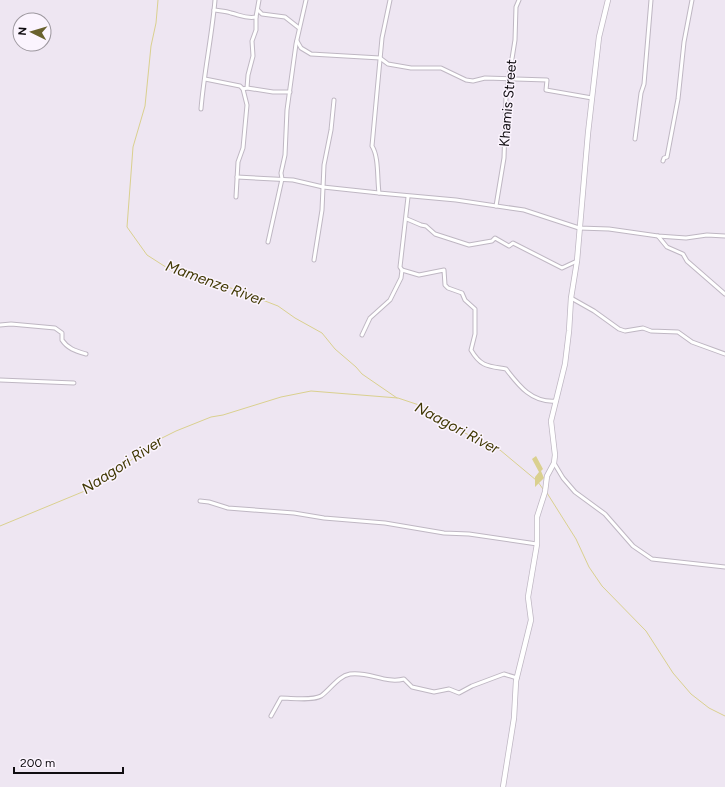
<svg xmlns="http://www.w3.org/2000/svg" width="725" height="787" font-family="Figtree,sans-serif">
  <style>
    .water { fill: #dad08f }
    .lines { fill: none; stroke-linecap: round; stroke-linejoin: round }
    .stream { stroke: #dad08f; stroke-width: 1 }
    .street-casing { stroke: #bfb7c3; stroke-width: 5 }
    .secondary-casing { stroke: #bfb7c3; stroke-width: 6 }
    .street { stroke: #fff; stroke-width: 3 }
    .secondary { stroke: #fff; stroke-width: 4.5 }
    .labels { text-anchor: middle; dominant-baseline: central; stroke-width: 3; stroke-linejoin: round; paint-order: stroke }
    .street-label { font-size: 14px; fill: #100d11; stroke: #fbf4fe }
    .water-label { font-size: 15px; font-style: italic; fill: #403803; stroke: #fbf4fe }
  </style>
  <rect width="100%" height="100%" fill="#eee6f2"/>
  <polygon class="water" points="536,456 543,469 541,471 544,478 535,487 535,477 539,472 532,459"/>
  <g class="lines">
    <g class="stream">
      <polyline points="158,0 156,23 151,46 145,106 133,147 127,227 147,255 172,271 234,289 278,306 295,318 322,333 335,349 356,367 362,374 397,398"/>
      <polyline points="538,482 543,489"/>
      <polyline points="547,493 576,539 589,567 602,586 646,631 673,673 691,694 709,708 725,716"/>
      <polyline points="0,526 92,488 105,480 156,441 176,431 211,417 223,415 281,397 311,391 398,398 419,405 432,411 447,423 485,444 500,450 536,480"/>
    </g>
    <g class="street-casing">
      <g id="street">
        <path d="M390 0 382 38 372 146C379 157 377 178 379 193L456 200 524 210 579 228 609 229 658 236 686 238 707 235 725 236"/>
        <path d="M214 10C220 11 226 11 231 13 240 15 246 19 256 17L259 0"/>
        <polyline points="258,10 262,14 285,17 299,28"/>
        <polyline points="297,41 301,48 311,54 380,58 388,64 411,68 441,68 466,80 473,81 485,78 547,80 546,90 592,98"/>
        <polyline points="205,79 240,86 243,89 247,88 248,75 253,56 252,41 256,30 256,17"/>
        <polyline points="247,88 273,92 290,92"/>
        <path d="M201 109C204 72 212 36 215 0"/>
        <polyline points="635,139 641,93 644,84 651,0"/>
        <polyline points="663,161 664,158 667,157 678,99 684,42 692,0"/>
        <polyline points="237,177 293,180 323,187 379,193"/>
        <polyline points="236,197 238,162 243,148 247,105 243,89"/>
        <polyline points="496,206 504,158 506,96 515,40 516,7 519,0"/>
        <polyline points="407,219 421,225 426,226 435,234 469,245 492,241 495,238 509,246 513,243 562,268 577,261"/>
        <polyline points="658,236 667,247 683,254 687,261 725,294"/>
        <polyline points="268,242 282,179 281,173 285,155 287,110 296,44 306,0"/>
        <polyline points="314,260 322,210 324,165 331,130 334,100"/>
        <path d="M402 270 419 275 444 270 445 285 448 288 462 293 465 300 475 309V334L471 350C481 367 488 366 506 369 519 386 532 403 556 401"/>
        <polyline points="571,298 594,311 619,329 625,331 643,328 651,331 678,332 692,342 725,354"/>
        <path d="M0 325 11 324 55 328 62 333V340C68 349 76 351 86 354"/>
        <polyline points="362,335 370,318 390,300 401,278 402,270 400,267 408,197"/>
        <polyline points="0,380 74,383"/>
        <polyline points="554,463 563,478 575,492 605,514 633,546 652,559 725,567"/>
        <polyline points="200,501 209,502 228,508 294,513 324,518 385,523 444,533 469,534 537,544"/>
        <path d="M271 716 281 698C292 698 312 701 321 696 330 690 338 676 350 674 369 671 385 684 404 679L412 687 434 692 449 689 459 693 472 686 504 674 517 678"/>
      </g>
    </g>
    <g class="secondary-casing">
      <polyline id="secondary" points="503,787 514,718 516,681 531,620 528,597 537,544 537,517 545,492 547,476 554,463 555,455 551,421 565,364 569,331 571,298 577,261 588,133 599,37 608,0"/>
    </g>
    <use href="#street" class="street"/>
    <use href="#secondary" class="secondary"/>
  </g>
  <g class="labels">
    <g class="street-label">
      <text transform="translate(508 103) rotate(-85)">Khamis Street</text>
    </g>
    <g class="water-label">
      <text transform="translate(215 283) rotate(20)">Mamenze River</text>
      <text transform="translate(457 428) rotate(28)">Naagori River</text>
      <text transform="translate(122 465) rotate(-33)">Naagori River</text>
    </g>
  </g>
  <g transform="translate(32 32) rotate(275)"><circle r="19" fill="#fbf4fe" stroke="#9d989f"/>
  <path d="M0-3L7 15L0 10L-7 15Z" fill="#69612d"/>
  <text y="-6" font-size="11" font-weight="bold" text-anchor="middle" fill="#100d11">N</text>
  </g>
  <path d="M14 767v6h109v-6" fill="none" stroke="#100d11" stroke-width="2"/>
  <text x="20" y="767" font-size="12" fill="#100d11" stroke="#fbf4fe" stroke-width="3" paint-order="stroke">200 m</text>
</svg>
